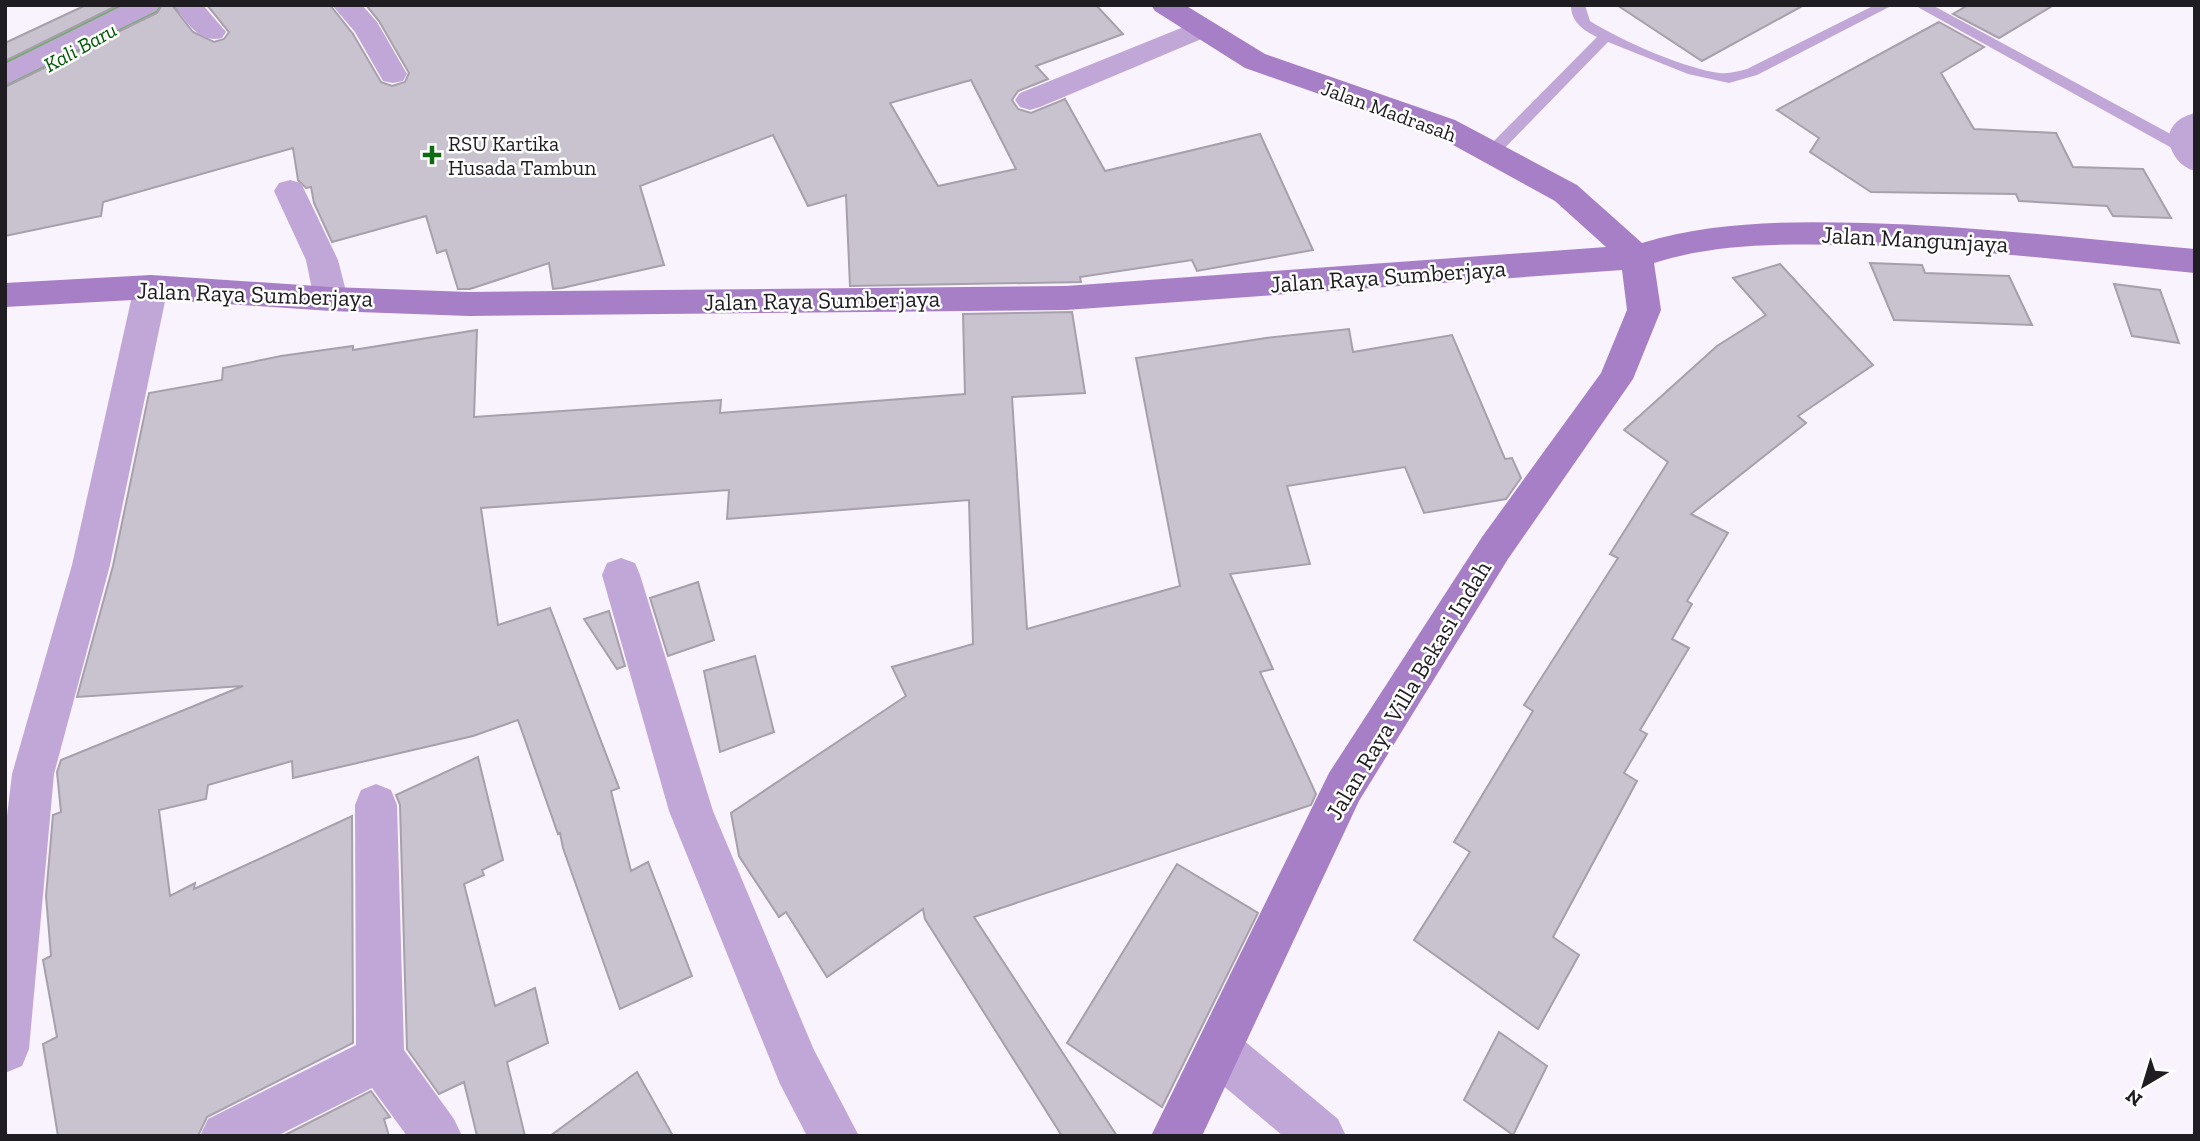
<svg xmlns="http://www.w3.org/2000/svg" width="2200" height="1141" font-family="'Zilla Slab',serif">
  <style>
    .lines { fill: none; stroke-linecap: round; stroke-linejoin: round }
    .river { fill: #75ad71; fill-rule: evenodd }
    .building { fill: #c9c3cf; stroke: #a7a0ac; stroke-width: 2; fill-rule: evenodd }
    .lane { fill: #c1a7d7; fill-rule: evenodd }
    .street { fill: #c1a7d7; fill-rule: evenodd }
    .secondary { fill: #a77fc7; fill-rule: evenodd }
    .poi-dot { fill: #106a12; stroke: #fff; stroke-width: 2.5 }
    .labels { text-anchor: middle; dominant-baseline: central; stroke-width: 5; stroke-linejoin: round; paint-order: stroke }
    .far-water-label { font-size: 21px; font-style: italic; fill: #005803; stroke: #fff }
    .far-street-label { font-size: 21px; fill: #201d22; stroke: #fff }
    .far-poi-label { font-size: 21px; fill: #201d22; stroke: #fff; text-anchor: start }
    .street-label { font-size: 24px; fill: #201d22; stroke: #fff }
  </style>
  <rect width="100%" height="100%" fill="#f9f3fd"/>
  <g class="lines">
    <polygon class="river" points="107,5 186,5 177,19 29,104 5,111 5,61"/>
  </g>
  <g class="building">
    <polygon points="86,5 118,5 5,61 5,43"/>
    <path d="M162 5H172L193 32 214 42 224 39 229 32 207 5H330L353 34 381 82 392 86 405 82 409 73 379 21 366 5H1096L1123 34 1036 66 1048 79 1018 91 1012 100 1018 109 1031 113 1065 99 1105 171 1260 134 1313 250 1197 271 1192 260 1080 277 1081 282 850 286 846 195 808 206 773 135 640 186 664 265 562 288 553 289 549 263 470 289H458L446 250 437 253 426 216 332 242 314 203 311 187 306 188 298 180 293 148 103 202 101 216 5 236V87L157 13ZM971 80 1016 169 938 186 890 103Z"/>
    <polygon points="1617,5 1804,5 1702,61"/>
    <polygon points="1968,5 2054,5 1999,38 1953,14"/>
    <polygon points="1939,22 1984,47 1941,73 1974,129 2056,133 2073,167 2143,169 2171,218 2113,216 2107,206 2019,201 2016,194 1871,192 1810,152 1819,138 1777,110"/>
    <polygon points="1870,263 1922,265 1925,273 2009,276 2032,325 1894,320"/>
    <polygon points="1780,264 1873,365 1798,416 1806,423 1691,514 1728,533 1687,601 1692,604 1672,639 1689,648 1640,730 1647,734 1624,773 1637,781 1553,937 1579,955 1538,1029 1414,940 1470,852 1454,842 1533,711 1524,705 1618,558 1610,554 1668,462 1624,430 1717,346 1766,315 1733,278"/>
    <polygon points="2114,284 2160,290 2179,343 2132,336"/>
    <polygon points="1072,312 1085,393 1012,397 1027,629 1180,586 1136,358 1266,338 1349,329 1353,352 1452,335 1505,459 1512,458 1521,478 1506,499 1424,513 1405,467 1287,486 1310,564 1230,574 1273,669 1260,672 1316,794 1311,805 974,917 1117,1136 1062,1136 925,919 923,909 827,977 786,912 779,917 739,856 731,813 906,696 892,667 973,644 969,500 727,519 729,490 481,508 498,625 550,608 619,788 611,791 631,871 648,862 692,976 620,1009 563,848 560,833 558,834 518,720 473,736 293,778 292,761 208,785 206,799 159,810 170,896 195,883 194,889 352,816 353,1043 207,1117 198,1136 58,1136 43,1044 57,1037 43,960 51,956 46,896 53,815 61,812 57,772 61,760 243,686 77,697 113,566 149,393 222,380 223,368 281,356 353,346 353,350 477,330 474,417 721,400 720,413 965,394 963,314"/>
    <polygon points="698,582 714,640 668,656 650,598"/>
    <polygon points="609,611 625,666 617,669 584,619"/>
    <polygon points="755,656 774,732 720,752 704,671"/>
    <polygon points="478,757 503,860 482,870 484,875 464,884 495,1006 535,988 548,1043 507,1062 525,1136 477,1136 464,1082 439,1094 407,1049 400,805 396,795"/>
    <polygon points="1177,864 1258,913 1162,1107 1067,1043"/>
    <polygon points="1499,1032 1547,1066 1513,1135 1464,1100"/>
    <polygon points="637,1072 673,1136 550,1136 603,1097"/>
    <polygon points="371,1091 390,1117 384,1119 389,1136 283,1136"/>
  </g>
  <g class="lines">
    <g class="lane">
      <path d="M1571 5H1585L1590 21C1620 40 1685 69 1720 73 1730 74 1738 71 1747 69L1875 5H1893L1757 75 1729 83 1688 74 1608 42 1496 157H1486L1483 153 1486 149 1597 37C1583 30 1571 22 1571 5Z"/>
      <polygon points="1914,5 1932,5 2189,144 2192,148 2184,153 2179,152"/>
    </g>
    <g class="street">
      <polygon points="124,5 160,5 156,11 5,85 5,64"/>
      <path d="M174 5H203L226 32 222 38C200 44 186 22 174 5Z"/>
      <polygon points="332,5 362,5 377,22 407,74 403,81 393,83 383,81 355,32"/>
      <polygon points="1201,20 1211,23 1215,29 1211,35 1040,107 1030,110 1020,107 1015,100 1020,93"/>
      <path d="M2195 113V171C2180 167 2172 155 2168 140 2170 124 2180 117 2195 113Z"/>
      <polygon points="290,180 301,183 338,260 348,299 343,308 331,311 319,308 314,299 306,260 274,191 279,183"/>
      <polygon points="151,275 163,278 168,287 110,565 54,774 29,1049 22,1066 5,1073 5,833 12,774 72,565 134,287 139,278"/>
      <polygon points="621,558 635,563 640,575 713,811 814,1050 859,1136 807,1136 780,1084 669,811 602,575 607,563"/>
      <polygon points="376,784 391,790 397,805 404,1050 454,1119 462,1136 407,1136 372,1088 277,1136 200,1136 208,1119 356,1045 355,805 361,790"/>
      <polygon points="1219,1027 1236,1034 1338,1119 1346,1136 1283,1136 1202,1068 1195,1051 1202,1034"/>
    </g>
    <path class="secondary" d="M1151 5H1185L1265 54 1455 120 1577 185 1642 243C1714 221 1791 221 1865 223 1975 226 2085 239 2195 249V273C2083 262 1972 249 1860 245 1792 244 1720 242 1654 263L1661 310 1633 379 1508 559 1359 801 1202 1136H1151L1329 773 1482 537 1601 373 1627 310 1622 270 1066 310 469 316 331 311 151 299 5 307V283L151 275 331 287 469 292 1066 286 1606 247 1555 201 1433 134 1245 68 1155 11Z"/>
  </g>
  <path class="poi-dot" d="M428.5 144.5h7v7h7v7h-7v7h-7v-7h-7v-7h7z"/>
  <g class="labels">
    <g class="far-water-label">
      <text transform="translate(80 47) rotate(-29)">Kali Baru</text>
    </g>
    <g class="far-street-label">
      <text transform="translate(1389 111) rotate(20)">Jalan Madrasah</text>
    </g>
    <g class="far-poi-label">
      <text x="448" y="143">RSU Kartika<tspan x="448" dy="24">Husada Tambun</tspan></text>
    </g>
    <g class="street-label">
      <text transform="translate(1915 239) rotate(3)">Jalan Mangunjaya</text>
      <text transform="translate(1388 276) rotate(-4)">Jalan Raya Sumberjaya</text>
      <text transform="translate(255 294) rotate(2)">Jalan Raya Sumberjaya</text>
      <text transform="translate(822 300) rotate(-1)">Jalan Raya Sumberjaya</text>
      <text transform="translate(1408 690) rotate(-59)">Jalan Raya Villa Bekasi Indah</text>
    </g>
  </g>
  <rect width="2200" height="1141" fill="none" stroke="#201d22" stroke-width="14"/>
  <g transform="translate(2144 1085) rotate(218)" stroke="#ffffff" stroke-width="5" paint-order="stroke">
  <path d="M0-5L12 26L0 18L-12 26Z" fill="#201d22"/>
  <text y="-10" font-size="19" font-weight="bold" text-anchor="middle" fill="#201d22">N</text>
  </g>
</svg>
